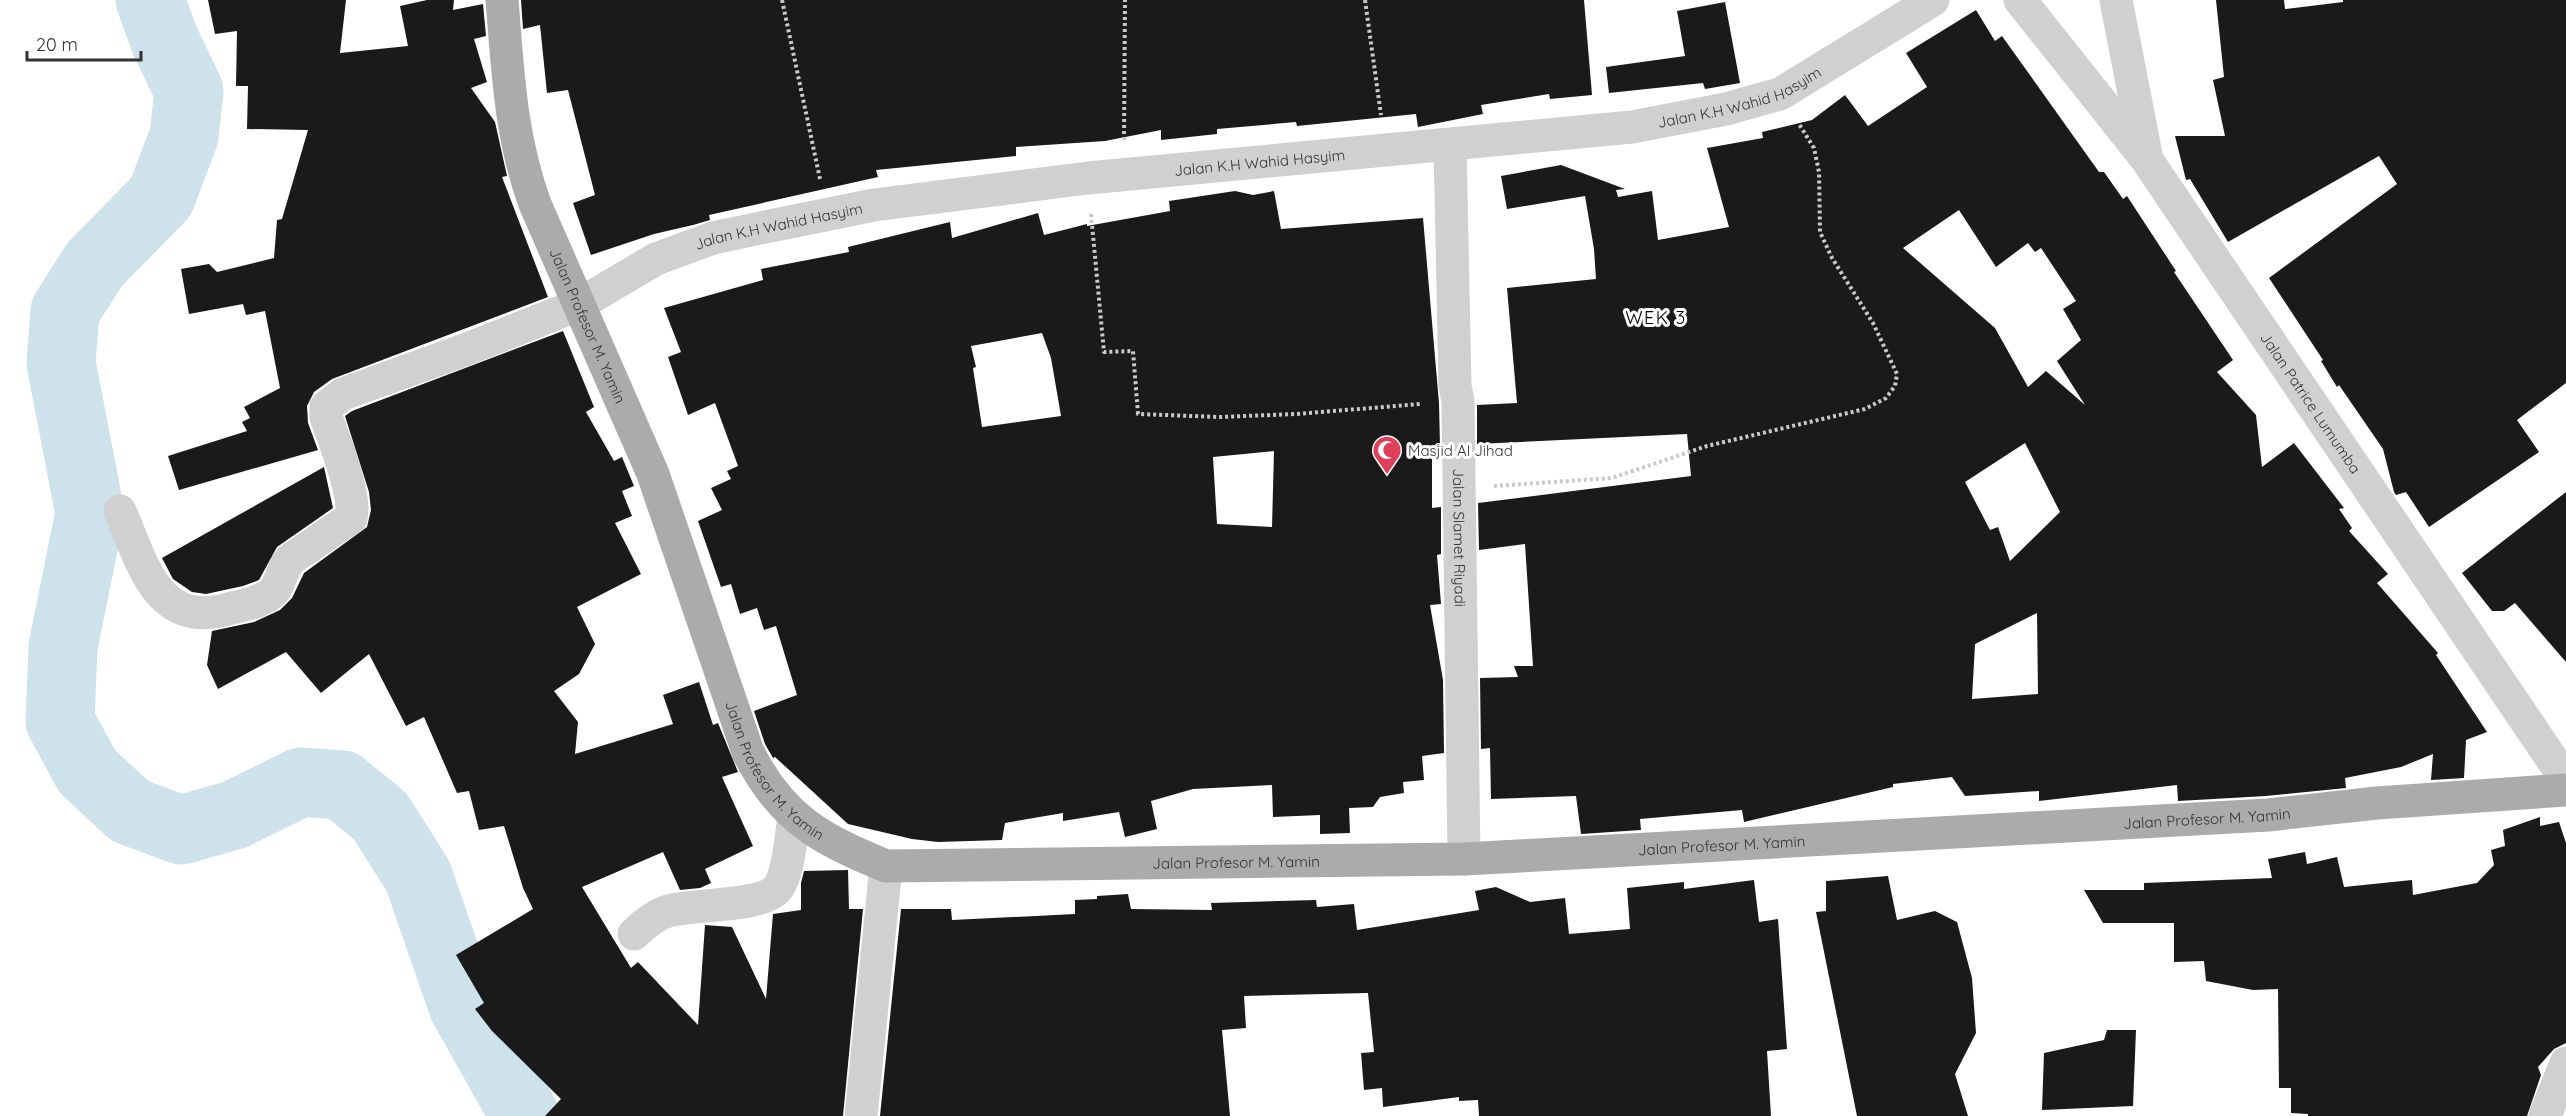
<svg xmlns="http://www.w3.org/2000/svg" width="2566" height="1116" font-family="Quicksand,sans-serif">
  <style>
    .lines { fill: none; stroke-linecap: round; stroke-linejoin: round }
    .river { stroke: #cde2eb; stroke-width: 69 }
    .building { fill: #1a1a1a; fill-rule: evenodd }
    .path { stroke: #cacaca; stroke-width: 4; stroke-dasharray: 3 3; stroke-linecap: butt }
    .minor { stroke: #d0d0d0; stroke-width: 33 }
    .major { stroke: #ababab; stroke-width: 33 }
    .labels { text-anchor: middle; dominant-baseline: central; stroke-width: 6; stroke-linejoin: round; paint-order: stroke }
    .street-label { font-size: 15px; fill: #333; stroke: #fff }
    .poi-label { font-size: 15px; fill: #333; stroke: #fff; text-anchor: start }
    .quarter-label { font-size: 18px; letter-spacing: 1.5px; fill: #000; stroke: #fff }
  </style>
  <rect width="100%" height="100%" fill="#fff"/>
  <g class="lines">
    <polyline class="river" points="150,0 165,41 189,91 184,136 161,197 95,264 65,311 61,363 90,513 63,647 60,721 87,771 130,811 181,830 234,815 301,782 342,785 380,816 418,876 463,1006 525,1116"/>
  </g>
  <g class="building">
    <polygon points="208,0 346,0 340,53 408,46 400,6 427,0 454,0 453,10 483,4 486,36 474,39 487,82 471,88 495,122 507,176 502,177 548,297 332,379 314,392 307,406 308,423 318,450 179,490 168,456 247,431 242,422 250,418 244,407 280,388 265,311 246,315 243,304 189,314 181,269 209,264 217,272 274,258 277,220 282,219 308,130 247,129 248,86 236,86 237,31 215,34"/>
    <polygon points="521,0 1584,0 1592,95 1550,99 1549,94 1481,105 1483,114 1418,127 1416,114 1297,126 1296,122 1217,129 1217,134 1161,140 1161,130 1105,141 1016,147 1016,156 876,170 878,177 709,215 710,220 693,225 654,234 591,255 573,203 595,195 568,90 547,93 540,25 523,29"/>
    <polygon points="2216,0 2284,0 2285,9 2343,2 2343,0 2566,0 2566,383 2517,420 2539,452 2429,527 2406,492 2396,495 2394,492 2383,449 2339,385 2337,387 2321,361 2323,360 2269,278 2397,184 2379,156 2228,242 2190,179 2186,180 2175,136 2225,136 2213,80 2224,77"/>
    <polygon points="1725,2 1740,83 1705,89 1703,83 1609,93 1606,67 1685,56 1677,11"/>
    <path d="M1976 10 1995 41 2002 36 2099 172H2104L2123 199 2127 196 2176 271 2174 272 2233 360 2217 372 2256 415 2262 467 2294 443 2344 508 2339 509 2352 528 2349 531 2388 574 2377 583 2438 653 2436 655 2487 732 2466 740 2464 778 2431 780 2433 754 2401 767 2345 778 2346 788 2266 796 2178 801 2177 785 2039 801V791L1965 796 1952 777 1893 784V787L1744 822 1742 810 1640 819 1641 830 1581 834 1576 796 1491 799 1490 748 1481 749 1480 678 1518 677 1514 666H1533L1525 544 1479 550 1478 503 1691 476 1687 434 1477 444V405L1517 403 1507 288 1596 279 1594 249 1585 196 1507 209 1501 176 1561 165 1625 189 1616 190 1618 197 1652 191 1658 240 1729 227 1707 148 1763 138 1762 132 1812 120 1845 95 1868 126 1927 87 1906 53ZM1959 210 1996 267 2028 243 2035 252 2041 248 2076 301 2063 309 2081 340 2057 361 2085 405 2046 371 2028 387 1995 328 1903 248ZM2025 443 2060 512 2010 561 1998 527 1990 530 1965 482ZM2037 613 2038 694 1972 699 1975 644Z"/>
    <path d="M1235 191 1253 195 1274 191 1281 229 1423 218 1439 403 1440 446 1432 447V508L1441 507V554L1437 555 1441 604 1430 605 1443 680 1444 753 1422 756 1424 780 1403 782 1404 793 1380 797 1373 807 1349 808 1350 833 1320 834V815L1273 817 1272 785 1193 789 1151 801 1157 829 1125 837 1119 812 1063 821V813L1005 823 1002 840 938 842 912 839 848 824 775 757 773 758 765 744 754 711 797 695 776 626 764 630 757 608 740 614 731 584 721 587 698 521 722 510 711 488 731 479 727 471 738 466 715 403 688 415 668 357 681 352 664 308 763 280 761 269 849 252 848 247 950 222 952 238 1038 213 1044 235 1087 224V226L1170 211 1169 201ZM1042 333 1051 358 1061 416 982 427 973 368 976 367 971 346ZM1274 451 1272 527 1217 524 1213 457Z"/>
    <polygon points="563,331 594,407 586,412 614,461 622,457 634,486 622,491 632,516 615,523 641,574 577,607 595,644 579,674 554,691 578,722 575,754 673,724 663,695 699,682 713,725 718,723 738,772 722,777 753,846 705,869 711,883 700,888 680,890 663,852 582,887 631,968 638,962 698,1025 705,925 732,927 766,999 773,914 801,910 801,883 804,871 848,870 849,909 863,909 843,1116 545,1116 561,1099 492,1031 475,1009 484,1003 456,955 533,909 523,888 504,826 479,830 469,791 457,793 424,717 406,726 369,654 321,693 286,652 218,689 207,665 212,631 254,622 280,610 292,598 304,573 367,527 371,510 369,492 345,416 352,411"/>
    <polygon points="324,467 333,508 277,547 259,580 243,586 206,594 192,592 173,579 162,558"/>
    <polygon points="2566,492 2566,662 2515,603 2504,611 2492,611 2462,573"/>
    <polygon points="2540,817 2540,826 2559,822 2566,843 2566,1043 2554,1049 2538,1067 2541,1075 2527,1116 2308,1116 2308,1114 2291,1113 2291,1088 2279,1088 2278,989 2253,990 2206,981 2204,961 2174,962 2174,923 2103,923 2084,890 2144,890 2144,883 2272,878 2268,859 2305,852 2307,864 2337,857 2344,887 2412,880 2413,895 2477,883 2494,865 2491,850 2505,846 2503,830"/>
    <polygon points="1888,876 1897,920 1935,911 1957,922 1972,978 1976,1033 1955,1074 1968,1116 1857,1116 1816,912 1826,911 1826,881"/>
    <polygon points="1754,880 1759,922 1778,919 1787,1049 1767,1051 1771,1116 1479,1116 1478,1100 1459,1101 1459,1097 1383,1107 1382,1088 1364,1090 1361,1053 1374,1052 1368,993 1244,996 1246,1028 1222,1030 1230,1116 880,1116 901,909 951,909 952,920 1075,914 1075,900 1097,899 1097,896 1128,894 1131,909 1212,910 1211,903 1316,900 1317,907 1354,904 1357,930 1479,910 1475,891 1496,887 1530,902 1565,898 1569,934 1630,929 1627,888 1684,882 1684,889"/>
    <polygon points="2107,1030 2136,1030 2133,1106 2042,1110 2044,1053 2104,1040"/>
  </g>
  <g class="lines">
    <g class="path">
      <polyline points="782,0 820,179"/>
      <polyline points="1365,0 1381,115"/>
      <polyline points="1124,140 1125,0"/>
      <polyline points="1091,214 1104,352 1133,351 1138,414 1219,417 1296,414 1421,404"/>
      <polyline points="1494,486 1612,478 1707,446 1865,409 1886,398 1895,386 1897,374 1873,323 1832,258 1820,232 1819,172 1814,148 1799,124"/>
    </g>
    <g class="minor">
      <polyline points="2020,0 2144,156"/>
      <path id="s1" d="M2116 0 2147 160 2566 780"/>
      <path id="s2" d="M1450 145 1455 386 1458 401 1464 859"/>
      <path id="s3" d="M120 511C143 564 157 631 232 608 245 605 265 601 274 591 282 581 281 569 291 559L351 518C357 496 334 440 326 417V407L343 394 354 390 467 349 578 305 656 259 713 238 770 226 874 205 1088 178 1632 127 1726 109 1780 94 1933 0"/>
      <path d="M634 934C643 925 655 915 668 911 692 904 762 907 777 889 789 875 791 835 794 816"/>
      <polyline points="861,1116 886,866"/>
      <polyline points="2545,1116 2566,1063"/>
    </g>
    <path class="major" id="s4" d="M502 0C508 72 510 135 535 204L653 474 748 752C781 818 820 839 886 866L1464 859 2268 815 2377 803 2566 790"/>
  </g>
  <defs>
    <g id="mosque-pin" transform="scale(1.5)"><path d="M0 17L-7.5 6A9.5 9.5 0 1 1 7.5 6Z" fill="#e03f59" stroke="#fff"/><path d="M3.5-4.9A6 6 0 1 0 3.5 4.9A5 5 0 1 1 3.5-4.9Z" fill="#fff"/></g>
  </defs>
  <g fill-rule="evenodd">
    <use href="#mosque-pin" x="1387" y="450"/>
  </g>
  <g class="labels">
    <g class="street-label">
      <text stroke="none"><textPath href="#s3" startOffset="1902">Jalan K.H Wahid Hasyim</textPath></text>
      <text stroke="none"><textPath href="#s3" startOffset="1416">Jalan K.H Wahid Hasyim</textPath></text>
      <text stroke="none"><textPath href="#s3" startOffset="930">Jalan K.H Wahid Hasyim</textPath></text>
      <text stroke="none"><textPath href="#s4" startOffset="340">Jalan Profesor M. Yamin</textPath></text>
      <text stroke="none"><textPath href="#s1" startOffset="456">Jalan Patrice Lumumba</textPath></text>
      <text stroke="none"><textPath href="#s2" startOffset="393">Jalan Slamet Riyadi</textPath></text>
      <text stroke="none"><textPath href="#s4" startOffset="826">Jalan Profesor M. Yamin</textPath></text>
      <text stroke="none"><textPath href="#s4" startOffset="2302">Jalan Profesor M. Yamin</textPath></text>
      <text stroke="none"><textPath href="#s4" startOffset="1816">Jalan Profesor M. Yamin</textPath></text>
      <text stroke="none"><textPath href="#s4" startOffset="1330">Jalan Profesor M. Yamin</textPath></text>
    </g>
    <g class="poi-label">
      <text x="1408" y="450">Masjid Al Jihad</text>
    </g>
    <g class="quarter-label">
      <text x="1656" y="317">WEK 3</text>
    </g>
  </g>
  <path d="M27 51v9h114v-9" fill="none" stroke="#333333" stroke-width="3"/>
  <text x="36" y="51" font-size="18" fill="#333333" stroke="#ffffff" stroke-width="4.5" paint-order="stroke">20 m</text>
</svg>
